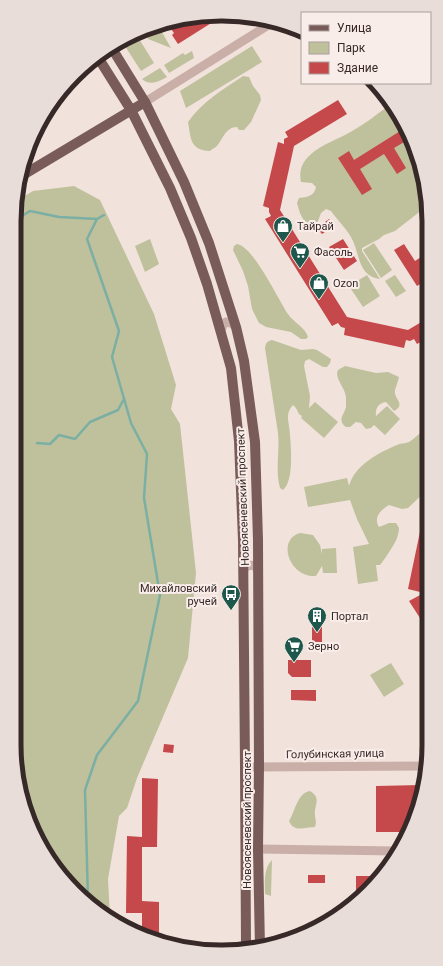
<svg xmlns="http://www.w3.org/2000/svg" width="443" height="966" font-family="Roboto,sans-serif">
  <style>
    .green { fill: #bec19c }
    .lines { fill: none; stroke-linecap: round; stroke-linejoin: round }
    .stream { stroke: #7cafa4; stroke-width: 2.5 }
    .building { fill: #c5484a }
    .minor { stroke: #caafa8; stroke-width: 9 }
    .major { stroke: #795c5a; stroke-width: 10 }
    .labels { text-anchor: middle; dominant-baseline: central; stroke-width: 4; stroke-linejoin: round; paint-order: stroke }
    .poi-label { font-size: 11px; fill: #372928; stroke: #f9ede9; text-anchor: start }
    .street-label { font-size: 11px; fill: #372928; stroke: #f9ede9 }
    .rim { fill: none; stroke: #372928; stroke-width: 5 }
  </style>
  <rect width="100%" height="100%" fill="#f2e2dc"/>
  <g class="green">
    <polygon points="159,27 171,48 148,39 142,30"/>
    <polygon points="136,34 154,63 141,71 123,43"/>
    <polygon points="252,46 262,62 186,108 180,91"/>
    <polygon points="192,51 194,58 169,73 164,65 183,53 185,55"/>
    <path d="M160 68 167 77C158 82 150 86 142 79Z"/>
    <path d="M243 76 249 77 253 86 260 95 261 100 251 122 244 130H239L237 127C225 127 223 140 216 147 214 148 212 149 210 151 190 150 191 139 188 122 203 101 222 90 243 76Z"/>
    <path d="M391 104 413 142 427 194V206L395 231 384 235 379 239 362 248V251L380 279C359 276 360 257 353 241 348 230 338 221 331 211L326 209 321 213 317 224C303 226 300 214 297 203L299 198C308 197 314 196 316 187L312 183 301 182C299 173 301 164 308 157 317 147 333 141 345 135 361 127 376 115 391 104Z"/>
    <polygon points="74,186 100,200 154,314 176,385 171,409 180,424 196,573 188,658 137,778 127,808 119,816 108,879 110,917 65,881 25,811 14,744 14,221 18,200 33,191"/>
    <polygon points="150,239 159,264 145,272 135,246"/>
    <polygon points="374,243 392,270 381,278 363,250"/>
    <path d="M237 244C253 246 278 299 288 314 293 322 305 327 308 337L306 339H301L291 332 266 327 259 323 252 309 248 286 243 271 233 250 234 246Z"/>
    <polygon points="367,275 380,296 363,307 349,286"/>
    <polygon points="395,275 406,291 396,297 385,281"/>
    <path d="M272 340 301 350 313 349 317 350 331 359 330 363 327 367H323L309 359 305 361 304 366 310 396 309 408 315 402 338 422 324 438 301 418 302 416 299 414 296 408 293 405C284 414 290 424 290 435 291 449 294 481 283 490L280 488C275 470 280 451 278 433L265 348C266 343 267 341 272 340Z"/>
    <path d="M345 366 376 373 388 372 399 377C398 382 396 386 395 390 393 399 407 404 394 411L386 402C378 403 375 409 376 416L387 406 400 419 385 435 374 425 371 428 366 429 361 423 356 422 350 427H346C337 420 344 415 346 407 346 404 346 400 346 397 345 387 334 378 338 370Z"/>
    <path d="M424 431H428V489L408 508 402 509 389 505C381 510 373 517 379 527L389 523H396L399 528C399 531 398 535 397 538 396 542 383 562 380 565H376L378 581 358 584 353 547 369 544 357 519 350 500 308 507 304 487 347 478 349 486C355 465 378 453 397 445 400 443 405 444 409 442 414 439 418 434 424 431Z"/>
    <path d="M300 533 313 535 320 545 322 554V549L336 548 337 573H323L322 566 316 576C290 578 276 540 300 533Z"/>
    <polygon points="391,663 404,684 384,697 370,675"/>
    <polygon points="429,709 429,734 425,729 422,715 425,710"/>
    <path d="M310 791C322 798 314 805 315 815 315 819 317 822 315 827 305 827 294 833 289 821 295 812 297 793 310 791Z"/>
    <path d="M272 860 271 896 265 894C265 883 263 869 272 860Z"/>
  </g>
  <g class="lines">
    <g class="stream">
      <polyline points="97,219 104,215"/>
      <polyline points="14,221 30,211 59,217 97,219"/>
      <polyline points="37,443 50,444 59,435 75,439 90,422 118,410 124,399"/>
      <polyline points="88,900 85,790 97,755 138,701 160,595 144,498 147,454 131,423 112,357 119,331 87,239 97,219"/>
    </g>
  </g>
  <g class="building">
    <polygon points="221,14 224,15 178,44 172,35 174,33 168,25"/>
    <polygon points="338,100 347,114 294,146 280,210 347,317 408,330 428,318 428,338 417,344 414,339 410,341 406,340 404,348 344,335 345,328 341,327 338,323 332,326 265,219 271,216 269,212 269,208 263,206 278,142 284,144 284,139 288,137 285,132"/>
    <polygon points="405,128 411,138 394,148 406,168 397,174 384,154 360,169 372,189 362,195 338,158 349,151 354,160"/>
    <polygon points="329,219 334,226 322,234 317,228"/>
    <polygon points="343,239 357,261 344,270 329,247"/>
    <polygon points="404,244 415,261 427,253 427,266 421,270 427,280 417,286 394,250"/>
    <polygon points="421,527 428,528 428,572 424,593 408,589"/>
    <polygon points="424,593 429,600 429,632 409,601"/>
    <rect x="312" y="625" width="10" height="17"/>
    <polygon points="288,660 311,660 311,677 292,677 288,673"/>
    <polygon points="291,690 316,690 316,701 291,700"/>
    <polygon points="164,744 174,745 173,753 163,752"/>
    <polygon points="142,778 158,779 157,847 142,847 142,901 159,902 159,940 128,928 142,927 142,913 126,913 127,836 142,837"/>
    <polygon points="421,785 413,824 408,832 376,832 376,786"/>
    <rect x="308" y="875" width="17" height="8"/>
    <polygon points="356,876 381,876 378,881 356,899"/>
  </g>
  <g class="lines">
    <g class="minor">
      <polyline points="145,102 270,24"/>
      <polyline points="221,331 223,325 226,322 231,323 236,327"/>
      <polyline points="243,571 246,567 249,565 255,566 258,570"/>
      <polyline points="245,767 425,766"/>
      <polyline points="258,849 396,851"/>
    </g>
    <g class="major">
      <polyline points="113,50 145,102 184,182 209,243 236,327 244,361 255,442 258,540 259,767 258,849 260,948"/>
      <polyline points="99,59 131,110 170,188 191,238 207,284 231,368 239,441 243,540 245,767 246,948"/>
      <polyline points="23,175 145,102"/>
    </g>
  </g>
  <defs>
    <g id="shop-pin" transform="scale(1)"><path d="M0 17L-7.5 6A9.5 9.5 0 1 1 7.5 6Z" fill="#1e584d" stroke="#f9ede9"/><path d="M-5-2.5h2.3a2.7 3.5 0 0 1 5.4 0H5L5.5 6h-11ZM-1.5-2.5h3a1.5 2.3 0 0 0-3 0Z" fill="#fff"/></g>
    <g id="supermarket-pin" transform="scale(1)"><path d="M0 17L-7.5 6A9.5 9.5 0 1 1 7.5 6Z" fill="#1e584d" stroke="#f9ede9"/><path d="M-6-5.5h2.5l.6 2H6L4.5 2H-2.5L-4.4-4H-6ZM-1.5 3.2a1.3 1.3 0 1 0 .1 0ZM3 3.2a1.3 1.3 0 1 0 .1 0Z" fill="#fff"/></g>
    <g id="bus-pin" transform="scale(1)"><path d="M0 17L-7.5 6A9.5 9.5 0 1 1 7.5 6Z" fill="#1e584d" stroke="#f9ede9"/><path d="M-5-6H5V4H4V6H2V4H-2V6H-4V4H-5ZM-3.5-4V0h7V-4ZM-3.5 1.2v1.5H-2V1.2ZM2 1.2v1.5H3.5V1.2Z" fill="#fff"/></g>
    <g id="building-pin" transform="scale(1)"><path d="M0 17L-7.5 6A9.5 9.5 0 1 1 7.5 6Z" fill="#1e584d" stroke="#f9ede9"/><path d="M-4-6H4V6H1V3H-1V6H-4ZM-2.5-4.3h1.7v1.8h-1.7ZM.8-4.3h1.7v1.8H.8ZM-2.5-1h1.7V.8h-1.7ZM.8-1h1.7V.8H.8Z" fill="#fff"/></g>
  </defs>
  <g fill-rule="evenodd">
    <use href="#shop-pin" x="283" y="226"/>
    <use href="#supermarket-pin" x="300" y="252"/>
    <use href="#shop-pin" x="319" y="283"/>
    <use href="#bus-pin" x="231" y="594"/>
    <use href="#building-pin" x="317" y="616"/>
    <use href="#supermarket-pin" x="294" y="646"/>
  </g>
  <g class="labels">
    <g class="poi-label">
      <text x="297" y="226">Тайрай</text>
      <text x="314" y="252">Фасоль</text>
      <text x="333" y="283">Ozon</text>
      <text x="217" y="588" text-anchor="end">Михайловский<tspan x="217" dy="13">ручей</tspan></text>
      <text x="331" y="616">Портал</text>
      <text x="308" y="646">Зерно</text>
    </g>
    <g class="street-label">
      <text transform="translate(243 497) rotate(-92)">Новоясеневский проспект</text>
      <text transform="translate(335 754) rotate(-1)">Голубинская улица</text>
      <text transform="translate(247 820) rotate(-90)">Новоясеневский проспект</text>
    </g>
  </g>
  <path d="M0 0H443V966H0ZM221 21H222A200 200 0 0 1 422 221V745A200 200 0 0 1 222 945H221A200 200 0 0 1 21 745V221A200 200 0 0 1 221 21Z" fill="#e9ddda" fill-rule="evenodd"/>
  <path class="rim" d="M221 21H222A200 200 0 0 1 422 221V745A200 200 0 0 1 222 945H221A200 200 0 0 1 21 745V221A200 200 0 0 1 221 21Z"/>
  <rect x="301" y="12" width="130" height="72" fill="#f9ede9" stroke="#ab9f9c"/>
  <rect x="309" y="25" width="20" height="6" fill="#795c5a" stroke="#ab9f9c"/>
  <text x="337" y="32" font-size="12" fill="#372928">Улица</text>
  <rect x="309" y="42" width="20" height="12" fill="#bec19c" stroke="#ab9f9c"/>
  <text x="337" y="52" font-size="12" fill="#372928">Парк</text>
  <rect x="309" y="62" width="20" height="12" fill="#c5484a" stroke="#ab9f9c"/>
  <text x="337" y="72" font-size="12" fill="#372928">Здание</text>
</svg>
